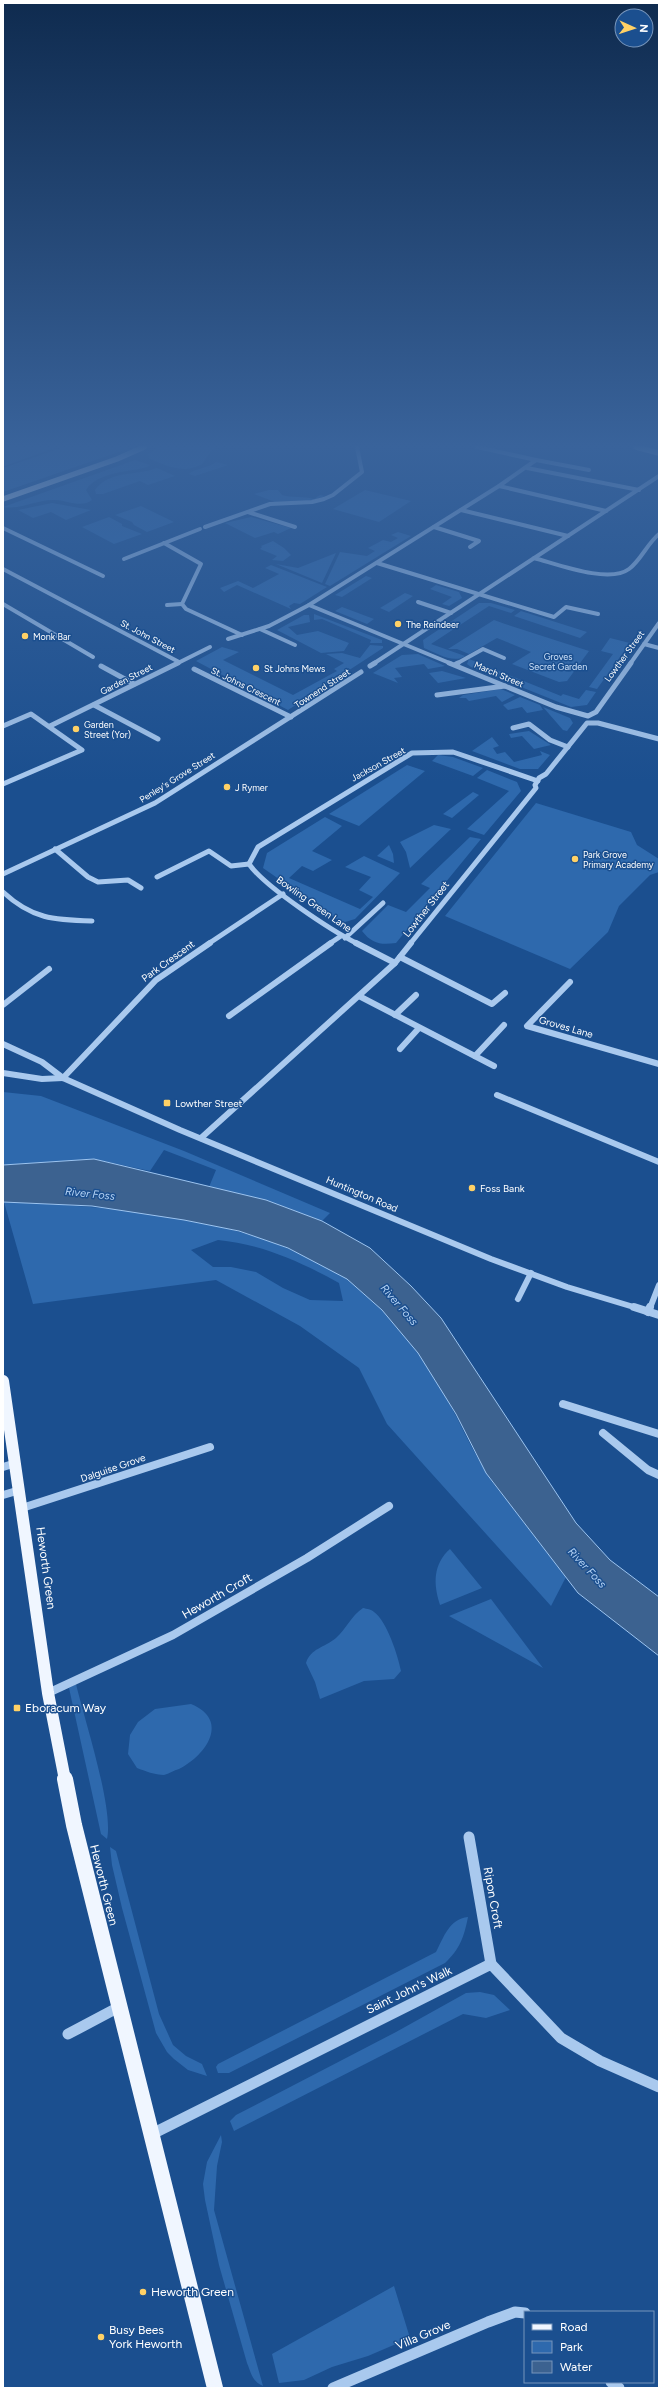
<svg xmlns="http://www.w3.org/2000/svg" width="662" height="2391" font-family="Figtree,sans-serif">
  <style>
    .green { fill: #2e69ad; fill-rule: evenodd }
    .water { fill: #3c6290; stroke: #9cc4f0 }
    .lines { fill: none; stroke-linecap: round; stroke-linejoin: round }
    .minor-far4 { stroke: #a9c9ee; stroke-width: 4 }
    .minor-far3 { stroke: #a9c9ee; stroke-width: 5 }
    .minor-far2 { stroke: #a9c9ee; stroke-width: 6 }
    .minor-far1 { stroke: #a9c9ee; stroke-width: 8 }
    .minor { stroke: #a9c9ee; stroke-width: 11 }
    .major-far2 { stroke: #f0f6ff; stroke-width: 5.5 }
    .major-far1 { stroke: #f0f6ff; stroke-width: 12 }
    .major { stroke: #f0f6ff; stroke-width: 16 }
    .poi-dot { fill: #ffd166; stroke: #1b4f8f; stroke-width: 1.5 }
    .labels { text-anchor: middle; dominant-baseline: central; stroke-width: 3; stroke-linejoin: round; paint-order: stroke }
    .far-poi-label { font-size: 9px; fill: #fff; stroke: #1b4f8f; text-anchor: start }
    .far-street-label { font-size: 9px; fill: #fff; stroke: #1b4f8f }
    .far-park-label { font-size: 9px; fill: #cfe3fa; stroke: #1b4f8f }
    .street-label { font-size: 10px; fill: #fff; stroke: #1b4f8f }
    .poi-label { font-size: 10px; fill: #fff; stroke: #1b4f8f; text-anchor: start }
    .water-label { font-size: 11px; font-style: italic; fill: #b5d3f5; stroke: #1b4f8f }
    .near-street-label { font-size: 12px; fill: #fff; stroke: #1b4f8f }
    .near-poi-label { font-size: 12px; fill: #fff; stroke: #1b4f8f; text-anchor: start }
  </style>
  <rect width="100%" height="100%" fill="#1b4f8f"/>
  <g class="green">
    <polygon points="3,447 57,447 5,466 3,465"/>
    <polygon points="64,447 133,447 3,492 3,468"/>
    <path d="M159 447H218L212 450 202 464C183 475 165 465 148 458L151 456 147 455Z"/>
    <path d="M135 460 150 465C144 472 98 469 86 490L92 500C81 509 65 499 53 500 36 500 19 510 3 507Z"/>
    <path d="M216 462 228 465 195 476 189 474C193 469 209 468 216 462Z"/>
    <path d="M157 468 175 476 148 485 140 481 103 494H96L95 490C109 470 137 476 157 468Z"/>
    <path d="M269 490H278L282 495C292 498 303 496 314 499L320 495 326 496 313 500 275 502 254 494Z"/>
    <polygon points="365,490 369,491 411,501 379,522 333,509"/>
    <polygon points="52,503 91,510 66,520 51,512 33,518 18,510"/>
    <polygon points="141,506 174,522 147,532 134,525 132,522 115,515"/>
    <polygon points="109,517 122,524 122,526 142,534 114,544 82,527"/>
    <polygon points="251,517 291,528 278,534 274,532 255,538 225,523"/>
    <polygon points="398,532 411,536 330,586 325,584 340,552 367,556 375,551 368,548 383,540 391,542 398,538 391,535"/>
    <polygon points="273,541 284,548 291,555 283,561 272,560 277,556 260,549 262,547 261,546"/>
    <polygon points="336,553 322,583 276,564 298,568"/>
    <polygon points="271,565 327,587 300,604 294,603 289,606 291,609 237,585 224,592 220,588 238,581 253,588 279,574 265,568"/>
    <polygon points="366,576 372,578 342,597 335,595"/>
    <polygon points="436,585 459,592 462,598 449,606 442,604 452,597 430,589"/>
    <polygon points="405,593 413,596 389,612 380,608"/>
    <path d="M479 603H491L515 610 511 613 489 606 431 644 465 656C454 664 436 653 424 648L423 640Z"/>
    <polygon points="342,607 374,619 367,624 335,611"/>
    <polygon points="521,611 587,632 580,638 514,616"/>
    <polygon points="314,614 382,640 382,643 370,643 371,640 322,619 314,620"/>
    <polygon points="304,615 309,615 310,622 288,627 297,635 318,631 349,643 344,651 321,653 277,630"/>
    <polygon points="494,620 505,624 589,651 567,681 559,682 512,664 531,652 497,638 469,654 457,649 448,649"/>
    <polygon points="610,638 630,643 597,689 589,687 613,654 601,651"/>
    <polygon points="370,645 383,646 383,648 288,710 196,661 222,647 239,652 223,660 293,695 337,671 334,669 344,663 326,654 342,653 360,658"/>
    <polygon points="418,654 445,666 428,669 424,664 395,668 402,677 394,678 398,683 373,673 402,655"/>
    <polygon points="469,659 561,696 563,694 579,699 586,690 596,692 587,705 571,707 471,667 467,664"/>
    <polygon points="442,671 466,678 438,683 429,673"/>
    <polygon points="501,689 515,695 502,702 496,696 469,701 466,698 459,698 463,695"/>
    <polygon points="520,697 540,705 543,710 527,713 522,707 508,710 503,705"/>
    <polygon points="543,707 570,718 573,723 567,731 563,730"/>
    <polygon points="529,731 551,745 534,749 522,736 511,738 509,734"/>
    <polygon points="492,737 499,746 493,748 497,754 505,752 514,762 542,755 540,751 550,755 538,769 520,769 472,751"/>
    <polygon points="438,755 453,757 483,768 473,776 432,761"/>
    <polygon points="407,765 425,771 359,826 329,814"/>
    <polygon points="487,770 517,782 521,791 484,835 467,829 509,791 477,778"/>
    <polygon points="473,792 479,795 452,818 443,814"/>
    <polygon points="536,803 631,832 637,845 659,859 659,872 650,875 619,906 608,932 570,969 445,916"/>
    <polygon points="325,817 342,826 312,851 332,860 313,871 302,866 289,878 360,909 373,897 359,890 371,877 345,867 364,856 400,873 355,919 342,923 263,868 267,853"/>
    <polygon points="434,825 451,829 410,868 406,852 400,842"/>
    <path d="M470 837 481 839 396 943C381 945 372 944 362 931L388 905 406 912 430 888 421 884Z"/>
    <polygon points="389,845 393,854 394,863 377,856"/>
    <polygon points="3,1092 41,1096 184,1151 330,1213 322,1221 266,1200 209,1187 216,1170 164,1150 150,1171 94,1159 3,1165"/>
    <path d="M4 1202C120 1207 244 1215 346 1278 370 1293 400 1329 417 1352 446 1388 462 1433 486 1472 493 1485 504 1496 512 1507 530 1531 548 1554 566 1577L551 1606 387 1424 359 1368 300 1326 216 1280 33 1304ZM218 1240C261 1244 301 1262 339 1283L343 1301 310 1300 283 1288 256 1272 231 1267H213L191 1250Z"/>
    <path d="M450 1549 482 1588 440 1605C433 1584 433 1564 450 1549Z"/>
    <polygon points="491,1599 543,1668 449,1616"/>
    <path d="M363 1608C367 1609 371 1609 374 1612 387 1621 398 1656 401 1671L394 1679 364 1681 320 1699 315 1682 306 1663C311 1648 324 1648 336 1638 346 1629 351 1616 363 1608Z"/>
    <path d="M76 1684C84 1718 114 1809 107 1839L101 1834 69 1688Z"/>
    <path d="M191 1704C230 1720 207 1755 179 1769 174 1770 169 1774 164 1775 155 1775 145 1771 137 1768L128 1754 130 1735 138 1722 155 1709Z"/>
    <polygon points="110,1847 116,1851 159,2014 173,2045 186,2056 202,2064 207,2076 188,2070 174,2059 167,2052 156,2033 122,1908 112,1865"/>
    <path d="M468 1917C464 1937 460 1949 445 1963L229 2073H218L216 2067 218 2064 436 1952C444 1937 449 1919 468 1917Z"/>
    <polygon points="480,1992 494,1995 510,2010 486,2018 463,2014 234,2131 230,2121 236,2115 396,2032 466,1993"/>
    <path d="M221 2135 222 2142 217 2166 214 2210 263 2386C252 2382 251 2372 247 2363L219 2265 205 2200 203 2184 207 2162Z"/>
    <polygon points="394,2286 410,2338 368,2356 332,2367 304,2380 279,2383 272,2354"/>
  </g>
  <polygon class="water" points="94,1159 266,1200 322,1221 370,1248 411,1286 441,1318 576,1523 610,1560 659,1597 659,1656 578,1593 486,1473 456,1414 418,1353 382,1310 347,1279 288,1248 239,1231 184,1220 92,1206 3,1202 3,1165"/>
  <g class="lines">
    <g class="minor-far4">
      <polyline points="536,460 589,470"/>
      <polyline points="527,468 639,490"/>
      <polyline points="499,486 606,511"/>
      <polyline points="461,510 568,536"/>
      <polyline points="248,512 295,527"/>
      <polyline points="205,527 270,504 312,502 324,499 333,495 362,472 357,447"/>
      <polyline points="434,527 479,541 470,547"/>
      <polyline points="3,528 103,576"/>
      <polyline points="164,543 201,564 182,604 186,609 242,635"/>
      <path d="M534 558C557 564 609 584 629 569 641 560 647 544 659 534"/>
      <polyline points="124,559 200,529"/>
      <polyline points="377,563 554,617 566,607 598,614"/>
      <polyline points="3,569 179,662"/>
      <polyline points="418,602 451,613"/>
      <polyline points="3,604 93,657"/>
      <polyline points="167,605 182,604"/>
      <polyline points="309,605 452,664"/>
      <polyline points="260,629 295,645"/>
      <polyline points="228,639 269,626 309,605 499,486 536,460 477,447"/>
      <polyline points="644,644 659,648"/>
      <polyline points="176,664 210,647"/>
      <polyline points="373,664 659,476"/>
      <polyline points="456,664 483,649 504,658"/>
      <polyline points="630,664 659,623"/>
    </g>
    <g class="minor-far3">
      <polyline points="449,663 556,707 588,716 596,712 631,663"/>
      <polyline points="456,664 458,663"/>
      <polyline points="101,666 134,684"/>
      <polyline points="370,666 375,663"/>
      <polyline points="194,669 291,717"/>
      <polyline points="437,695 505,686"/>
      <polyline points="94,705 158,739"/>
      <polyline points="3,726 31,714 82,750 3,784"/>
      <polyline points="50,726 178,663"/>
      <polyline points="513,728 529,724 550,740 568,747"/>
      <polyline points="55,849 88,877 98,882 128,880 141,888"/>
      <polyline points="249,864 258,847 412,753 453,752 538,781"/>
      <path d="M249 864C265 887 332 931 358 944"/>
      <polyline points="3,874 155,803 361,672"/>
      <polyline points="157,877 209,851 231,866 249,864"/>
      <path d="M3 892C32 919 54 920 92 921"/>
      <polyline points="345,938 383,903"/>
      <polyline points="208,944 283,894"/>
      <polyline points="329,944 341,936"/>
      <polyline points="410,944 536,788 535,785 539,778 546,774 587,723 598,723 659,739"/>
    </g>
    <g class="minor-far2">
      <polyline points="356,943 395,963"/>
      <polyline points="400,957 492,1004 505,993"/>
      <polyline points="570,982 527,1026 659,1064"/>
      <polyline points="359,996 494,1066"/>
      <polyline points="3,1005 49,969"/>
      <polyline points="395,1015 416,995"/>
      <polyline points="229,1016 331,943"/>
      <polyline points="3,1044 42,1062 63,1078 180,1130 491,1259 567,1287 637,1308"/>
      <polyline points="400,1049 419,1028"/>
      <polyline points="475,1056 504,1025"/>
      <polyline points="3,1073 42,1079 63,1078"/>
      <polyline points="63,1078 156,980 210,943"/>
      <polyline points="497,1095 659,1162"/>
      <polyline points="201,1138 395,963 411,943"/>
      <polyline points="518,1299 531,1273"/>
      <polyline points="650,1308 659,1285"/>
    </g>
    <g class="minor-far1">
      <polyline points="634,1307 659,1315"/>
      <polyline points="648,1312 650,1307"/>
      <polyline points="563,1404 659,1434"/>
      <polyline points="603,1433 648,1470 659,1475"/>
      <polyline points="3,1467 16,1463"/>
      <polyline points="3,1495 20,1490"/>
      <polyline points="22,1508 210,1447"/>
      <polyline points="48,1693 173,1635 307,1558 389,1506"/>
    </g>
    <g class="minor">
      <polyline points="469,1837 491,1964"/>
      <polyline points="68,2034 119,2007"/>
      <polyline points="150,2135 491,1964 561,2038 600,2061 659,2087"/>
      <polyline points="611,2382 619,2388"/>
      <polyline points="333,2388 488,2322 515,2312 525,2313"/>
    </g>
    <g class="major-far2">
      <polyline points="636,447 659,453"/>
      <polyline points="3,499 117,459 144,447"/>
    </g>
    <polyline class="major-far1" points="3,1381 48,1693 65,1780"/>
    <polyline class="major" points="65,1779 74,1825 215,2388"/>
  </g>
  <linearGradient id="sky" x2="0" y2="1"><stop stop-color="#0f2b4f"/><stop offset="0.57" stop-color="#39639b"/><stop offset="1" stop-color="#39639b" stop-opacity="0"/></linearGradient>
  <rect width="662" height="782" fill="url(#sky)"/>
  <g class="poi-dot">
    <circle cx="398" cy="624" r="4"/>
    <circle cx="25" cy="636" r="4"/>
    <circle cx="256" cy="668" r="4"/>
    <circle cx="76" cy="729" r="4"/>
    <circle cx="227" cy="787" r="4"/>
    <circle cx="575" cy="859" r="4"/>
    <rect x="163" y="1099" width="8" height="8" rx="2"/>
    <circle cx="472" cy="1188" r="4"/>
    <rect x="13" y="1704" width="8" height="8" rx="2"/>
    <circle cx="143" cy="2292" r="4"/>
    <circle cx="101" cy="2337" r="4"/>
  </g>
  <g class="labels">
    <g class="far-poi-label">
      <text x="406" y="624">The Reindeer</text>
      <text x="33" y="636">Monk Bar</text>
      <text x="264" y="668">St Johns Mews</text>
      <text x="84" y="724">Garden<tspan x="84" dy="10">Street (Yor)</tspan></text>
      <text x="235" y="787">J Rymer</text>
      <text x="583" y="854">Park Grove<tspan x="583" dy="10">Primary Academy</tspan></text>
    </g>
    <g class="far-street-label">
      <text transform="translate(148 636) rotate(28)">St. John Street</text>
      <text transform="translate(624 656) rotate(-54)">Lowther Street</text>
      <text transform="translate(499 674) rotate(23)">March Street</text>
      <text transform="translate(126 679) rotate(-27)">Garden Street</text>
      <text transform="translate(246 686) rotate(26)">St. Johns Crescent</text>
      <text transform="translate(322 688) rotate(-33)">Townend Street</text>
      <text transform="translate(378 764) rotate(-29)">Jackson Street</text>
      <text transform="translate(177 777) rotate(-32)">Penley's Grove Street</text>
    </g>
    <g class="far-park-label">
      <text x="558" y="656">Groves<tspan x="558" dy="10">Secret Garden</tspan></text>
    </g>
    <g class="street-label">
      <text transform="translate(314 904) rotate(35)">Bowling Green Lane</text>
      <text transform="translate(426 909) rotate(-52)">Lowther Street</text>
      <text transform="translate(168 961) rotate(-36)">Park Crescent</text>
      <text transform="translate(566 1027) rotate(16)">Groves Lane</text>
      <text transform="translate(362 1194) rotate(23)">Huntington Road</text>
      <text transform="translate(113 1468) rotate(-19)">Dalguise Grove</text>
    </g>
    <g class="poi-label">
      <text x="175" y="1103">Lowther Street</text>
      <text x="480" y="1188">Foss Bank</text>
    </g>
    <g class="water-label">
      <text transform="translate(90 1194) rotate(6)">River Foss</text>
      <text transform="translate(399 1305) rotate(49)">River Foss</text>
      <text transform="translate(587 1568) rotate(47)">River Foss</text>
    </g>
    <g class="near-street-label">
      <text transform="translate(46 1568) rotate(82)">Heworth Green</text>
      <text transform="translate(217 1596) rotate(-30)">Heworth Croft</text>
      <text transform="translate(104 1885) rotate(76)">Heworth Green</text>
      <text transform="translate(493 1898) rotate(80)">Ripon Croft</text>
      <text transform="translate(409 1990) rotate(-26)">Saint John's Walk</text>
      <text transform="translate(423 2335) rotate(-23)">Villa Grove</text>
    </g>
    <g class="near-poi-label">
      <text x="25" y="1708">Eboracum Way</text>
      <text x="151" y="2292">Heworth Green</text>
      <text x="109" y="2330">Busy Bees<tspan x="109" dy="14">York Heworth</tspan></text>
    </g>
  </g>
  <rect width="662" height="2391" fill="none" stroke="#ffffff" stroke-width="8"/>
  <rect x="524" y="2311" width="130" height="72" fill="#1b4f8f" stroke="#7695bc"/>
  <rect x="532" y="2324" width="20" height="6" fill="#f0f6ff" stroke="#7695bc"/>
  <text x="560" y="2331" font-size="12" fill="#ffffff">Road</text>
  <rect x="532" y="2341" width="20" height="12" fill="#2e69ad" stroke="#7695bc"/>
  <text x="560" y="2351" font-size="12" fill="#ffffff">Park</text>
  <rect x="532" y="2361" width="20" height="12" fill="#3c6290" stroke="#7695bc"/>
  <text x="560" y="2371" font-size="12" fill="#ffffff">Water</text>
  <g transform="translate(634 28) rotate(93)"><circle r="19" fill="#1b4f8f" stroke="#7695bc"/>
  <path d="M0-3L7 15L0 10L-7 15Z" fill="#ffd166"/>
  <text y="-6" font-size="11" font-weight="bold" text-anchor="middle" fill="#ffffff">N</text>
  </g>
</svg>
